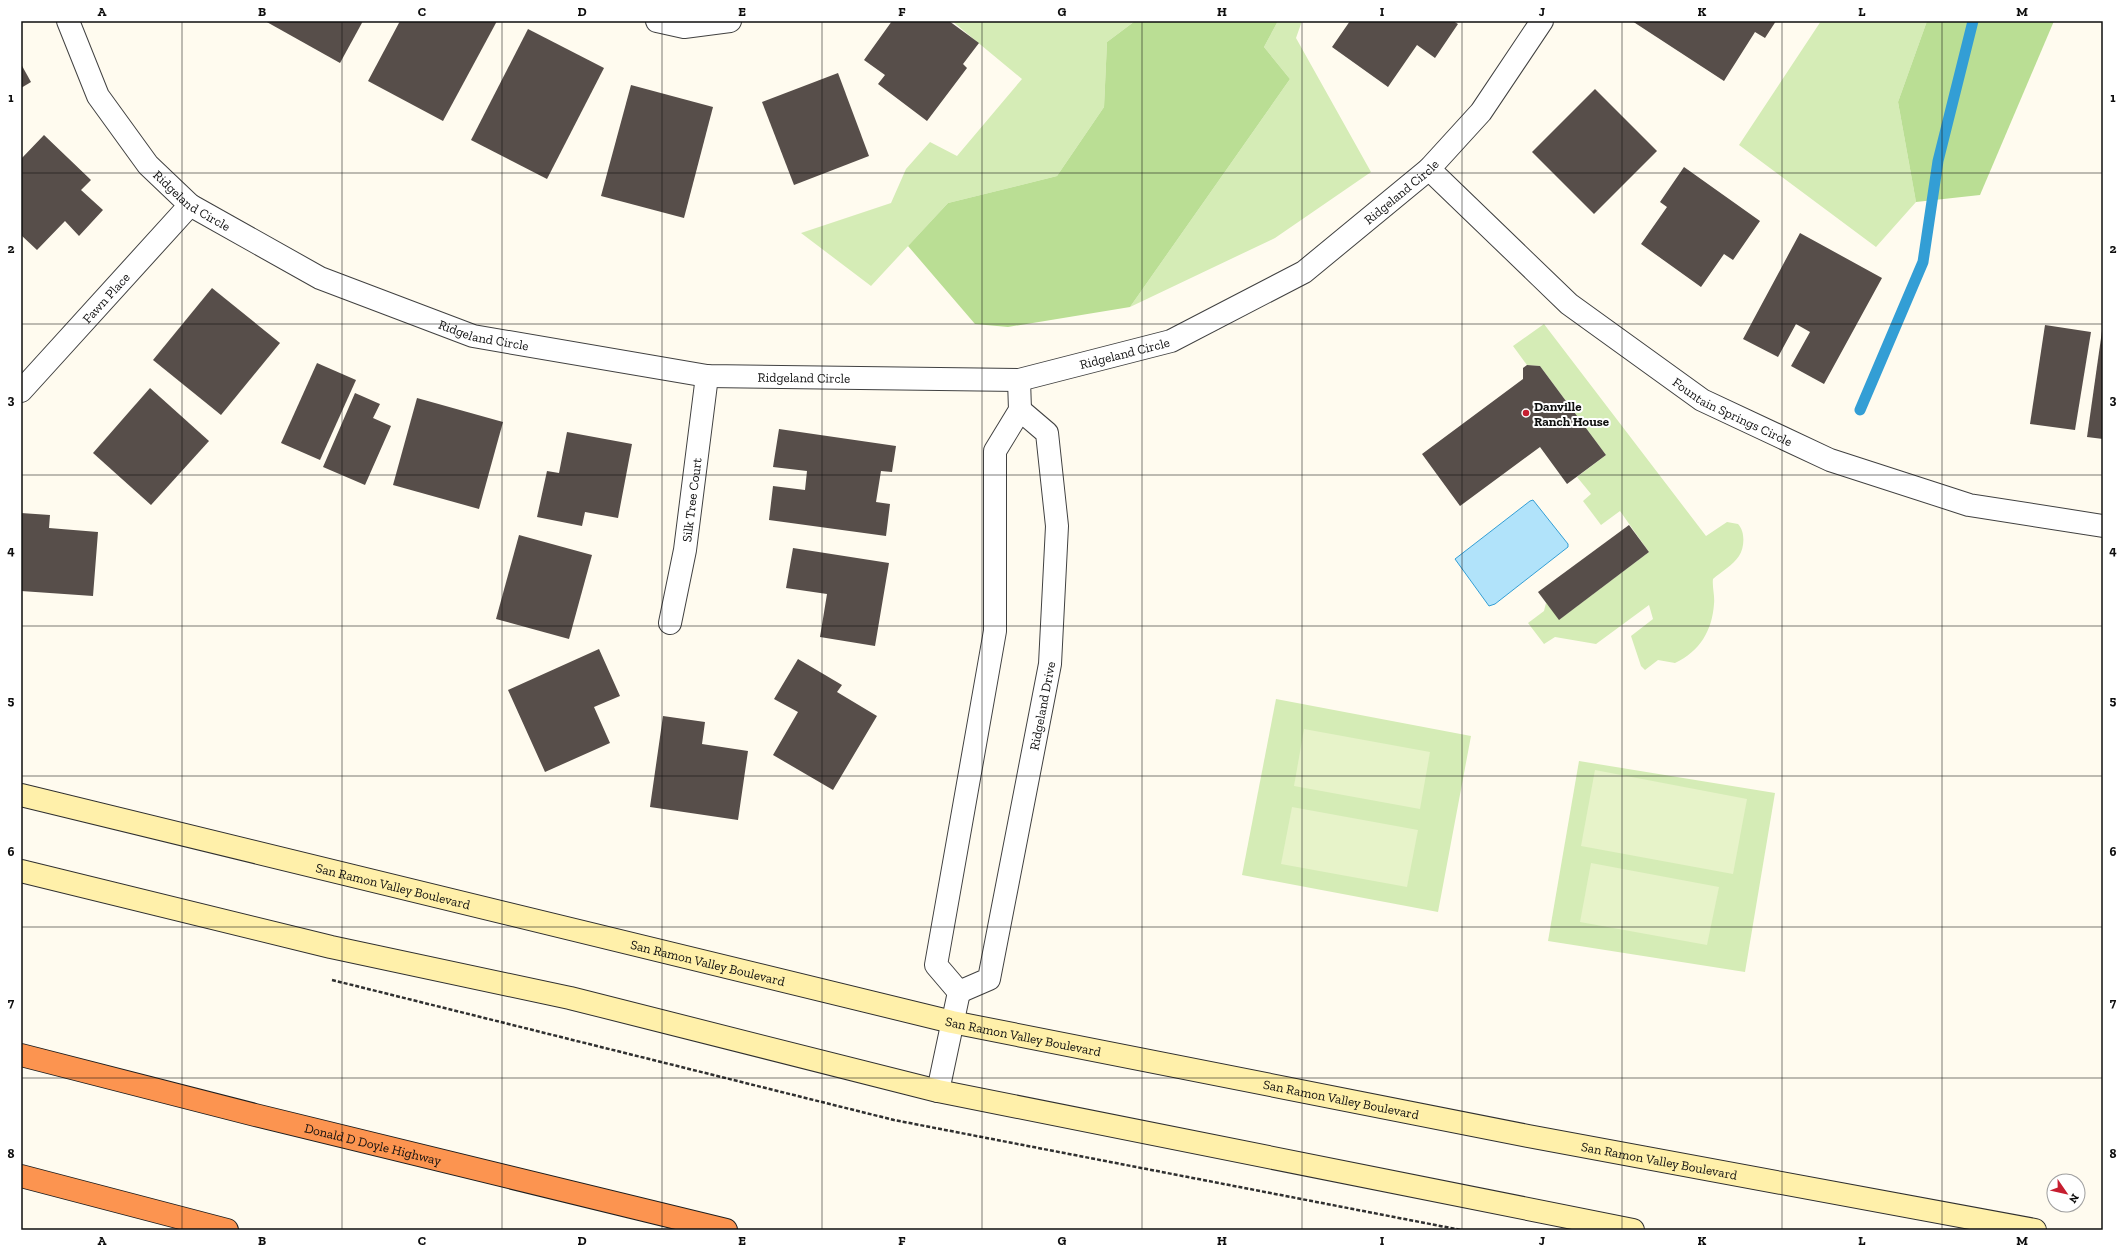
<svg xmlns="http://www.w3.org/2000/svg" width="2124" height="1251" font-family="'Zilla Slab',serif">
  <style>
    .green { fill: #d5ecb6 }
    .forest { fill: #bade94 }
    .pitch { fill: #e7f3c9 }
    .water { fill: #b1e3fa; stroke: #339ed5 }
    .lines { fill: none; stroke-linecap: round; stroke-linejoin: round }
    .stream { stroke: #339ed5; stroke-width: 11 }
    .building { fill: #574e4a }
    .street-casing { stroke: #414141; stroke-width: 24 }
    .secondary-casing { stroke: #303030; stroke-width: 24 }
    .highway-casing { stroke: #1f1f1f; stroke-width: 24 }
    .path { stroke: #303030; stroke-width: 2.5; stroke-dasharray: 4 2; stroke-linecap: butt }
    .street { stroke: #fff; stroke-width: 22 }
    .secondary { stroke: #fff0aa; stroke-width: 22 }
    .highway { stroke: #fc9450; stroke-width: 22 }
    .grid { fill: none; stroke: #0e0e0e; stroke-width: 1; stroke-opacity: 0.55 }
    .poi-dot { fill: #c61e30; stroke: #fff; stroke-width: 1.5 }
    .labels { text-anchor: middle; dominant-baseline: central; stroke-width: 4; stroke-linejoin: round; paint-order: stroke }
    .street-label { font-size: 13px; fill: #0e0e0e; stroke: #fff }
    .poi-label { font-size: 13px; font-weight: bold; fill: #0e0e0e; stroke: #fff; text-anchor: start }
    .neatline { fill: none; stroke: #0e0e0e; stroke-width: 1.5 }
    .grid-label { font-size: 13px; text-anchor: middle; font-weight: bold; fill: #0e0e0e }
  </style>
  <rect width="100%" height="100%" fill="#fffbef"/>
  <g class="green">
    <polygon points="952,21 1135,21 1107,42 1104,107 1057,176 948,203 871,286 801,233 891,203 906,169 930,142 957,156 1022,79"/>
    <polygon points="1278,21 1302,21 1296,38 1371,172 1275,238 1130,307 1290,79 1264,47"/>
    <polygon points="1821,21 1927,21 1898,102 1916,202 1876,247 1739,145"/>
    <path d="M1544 324 1706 536 1727 522 1738 524C1745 531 1745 547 1739 556 1733 565 1721 572 1713 579 1712 587 1715 596 1714 604 1712 631 1700 651 1675 663L1658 660 1645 670 1641 666 1631 636 1653 619 1649 605 1596 644 1555 637 1544 644 1528 623 1544 611 1546 603 1560 619 1649 552 1620 511 1601 525 1583 501 1591 494 1577 477 1606 455 1540 366 1527 365 1513 346Z"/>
    <polygon points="1276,699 1471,736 1438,912 1242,875"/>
    <polygon points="1579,761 1775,793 1745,972 1548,941"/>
  </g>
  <g class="forest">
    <polygon points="1135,21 1278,21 1264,47 1290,79 1130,307 1008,327 975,324 908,246 948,203 1057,176 1104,107 1107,42"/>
    <polygon points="1927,21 2054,21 1980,195 1916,202 1898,102"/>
  </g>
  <g class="pitch">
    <polygon points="1304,729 1430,752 1420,809 1294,786"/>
    <polygon points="1595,770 1747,799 1733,874 1581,846"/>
    <polygon points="1292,807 1418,830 1407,887 1281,864"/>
    <polygon points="1591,863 1719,887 1707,945 1580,922"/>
  </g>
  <polygon class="water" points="1533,500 1568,544 1568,547 1495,604 1489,606 1455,559 1530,501"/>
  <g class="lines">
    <polyline class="stream" points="1860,410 1923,262 1938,161 1973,21"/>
  </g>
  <g class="building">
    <polygon points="265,21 363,21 340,63"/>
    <polygon points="400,21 497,21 443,121 368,81"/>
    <polygon points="892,21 949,21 979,43 963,64 967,68 927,121 878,84 885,75 864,60"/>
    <polygon points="1350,21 1453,21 1458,24 1435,58 1417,45 1388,87 1332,47"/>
    <polygon points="1632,21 1776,21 1765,38 1755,32 1724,81"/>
    <polygon points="528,29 604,68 547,179 471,140"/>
    <polygon points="21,64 31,82 21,88"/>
    <polygon points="838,73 869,156 794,185 762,102"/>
    <polygon points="631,85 713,107 684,218 601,196"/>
    <polygon points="1595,89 1657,151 1594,214 1532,152"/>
    <polygon points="44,135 91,180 81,190 103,210 79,236 65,221 37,250 21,235 21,159"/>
    <polygon points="1684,167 1760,221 1733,260 1724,254 1701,287 1641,244 1667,207 1660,202"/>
    <polygon points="1800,233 1882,278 1824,384 1791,366 1810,332 1796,324 1778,357 1743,339"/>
    <polygon points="212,288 280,343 221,415 153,360"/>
    <polygon points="2045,325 2091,332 2075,430 2030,424"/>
    <polygon points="2102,331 2103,332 2103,439 2087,437"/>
    <polygon points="317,363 356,380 320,460 281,443"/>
    <polygon points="1527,365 1540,366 1606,455 1567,484 1540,447 1460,506 1422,454 1523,379 1523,368"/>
    <polygon points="150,388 209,441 151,505 93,453"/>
    <polygon points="355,393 380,404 373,418 391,426 365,485 323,467"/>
    <polygon points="417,398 503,422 479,509 393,485"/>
    <polygon points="779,429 896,446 892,472 881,471 876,502 890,504 886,536 769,520 773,486 805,490 807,471 773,467"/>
    <polygon points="567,432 632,444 618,518 585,512 582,526 537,517 547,471 559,473"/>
    <polygon points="21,513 50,515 49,528 98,532 93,596 21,591"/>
    <polygon points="1629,525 1649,552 1559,620 1538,592"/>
    <polygon points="519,535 592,555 569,639 496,619"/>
    <polygon points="793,548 889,563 875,646 820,637 827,594 786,588"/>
    <polygon points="599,649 620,696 594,707 610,743 545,772 508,690"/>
    <polygon points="798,659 842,685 837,692 877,716 833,790 773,755 798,712 774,699"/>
    <polygon points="663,716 705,722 702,744 748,751 738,820 650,807"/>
  </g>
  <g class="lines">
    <g class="street-casing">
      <g id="street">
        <path id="s1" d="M68 21 98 96 148 165 190 205 320 278 473 336 707 376 1019 380 1171 341 1304 272 1429 169 1481 112 1542 21"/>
        <polyline points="657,21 684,27 730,21"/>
        <path id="s2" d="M1429 169 1569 304 1702 400 1830 460 1969 505 2103 526"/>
        <path id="s3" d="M21 391 190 205"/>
        <path id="s4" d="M670 623 685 550 707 376"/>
        <polyline points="959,992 936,965 995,631 995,451 1020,410 1019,380"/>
        <path id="s5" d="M959 992 989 979 1050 664 1057 526 1047 433 1020 410"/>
        <polyline points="938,1091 959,992"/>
      </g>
    </g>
    <g class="secondary-casing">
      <g id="secondary">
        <path id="s6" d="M21 795 952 1022 1528 1136 2035 1230"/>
        <polyline points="21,871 331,947 570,998 938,1091 1633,1230"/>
      </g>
    </g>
    <g class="highway-casing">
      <g id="highway">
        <path id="s7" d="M21 1055 255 1115 726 1230"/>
        <polyline points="21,1176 227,1230"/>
      </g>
    </g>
    <polyline class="path" points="332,980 894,1120 1461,1230"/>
    <use href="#street" class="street"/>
    <use href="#secondary" class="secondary"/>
    <use href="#highway" class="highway"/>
  </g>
  <path class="grid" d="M182 21V1230M342 21V1230M502 21V1230M662 21V1230M822 21V1230M982 21V1230M1142 21V1230M1302 21V1230M1462 21V1230M1622 21V1230M1782 21V1230M1942 21V1230M21 173H2103M21 324H2103M21 475H2103M21 626H2103M21 776H2103M21 927H2103M21 1078H2103"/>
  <circle class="poi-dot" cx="1526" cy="413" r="4"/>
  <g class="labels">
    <g class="street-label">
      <text stroke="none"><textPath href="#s1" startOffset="1519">Ridgeland Circle</textPath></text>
      <text stroke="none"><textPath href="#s1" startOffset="223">Ridgeland Circle</textPath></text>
      <text stroke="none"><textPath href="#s3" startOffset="126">Fawn Place</textPath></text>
      <text stroke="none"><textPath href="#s1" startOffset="547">Ridgeland Circle</textPath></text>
      <text stroke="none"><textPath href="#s1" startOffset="1195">Ridgeland Circle</textPath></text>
      <text stroke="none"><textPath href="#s1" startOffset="871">Ridgeland Circle</textPath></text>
      <text stroke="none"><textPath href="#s2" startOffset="391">Fountain Springs Circle</textPath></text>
      <text stroke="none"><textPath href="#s4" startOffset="125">Silk Tree Court</textPath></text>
      <text stroke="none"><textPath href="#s5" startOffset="311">Ridgeland Drive</textPath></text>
      <text stroke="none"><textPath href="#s6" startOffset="383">San Ramon Valley Boulevard</textPath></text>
      <text stroke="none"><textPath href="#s6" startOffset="707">San Ramon Valley Boulevard</textPath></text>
      <text stroke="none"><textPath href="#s6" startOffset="1031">San Ramon Valley Boulevard</textPath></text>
      <text stroke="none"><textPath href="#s6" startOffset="1355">San Ramon Valley Boulevard</textPath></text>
      <text stroke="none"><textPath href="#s7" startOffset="363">Donald D Doyle Highway</textPath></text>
      <text stroke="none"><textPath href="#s6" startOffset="1679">San Ramon Valley Boulevard</textPath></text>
    </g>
    <g class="poi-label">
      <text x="1534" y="406">Danville<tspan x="1534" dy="15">Ranch House</tspan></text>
    </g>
  </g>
  <rect width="2124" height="1251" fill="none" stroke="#ffffff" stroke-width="44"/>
  <g transform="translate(2066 1193) rotate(124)"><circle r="19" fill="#ffffff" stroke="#9f9f9f"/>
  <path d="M0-3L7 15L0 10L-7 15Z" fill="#c61e30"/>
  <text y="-6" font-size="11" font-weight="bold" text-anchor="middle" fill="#0e0e0e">N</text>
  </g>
  <rect x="22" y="22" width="2080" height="1207" class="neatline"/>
  <g class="grid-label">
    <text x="102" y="16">A</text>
    <text x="262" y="16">B</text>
    <text x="422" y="16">C</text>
    <text x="582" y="16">D</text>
    <text x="742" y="16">E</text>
    <text x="902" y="16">F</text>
    <text x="1062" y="16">G</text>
    <text x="1222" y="16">H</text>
    <text x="1382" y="16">I</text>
    <text x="1542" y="16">J</text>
    <text x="1702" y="16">K</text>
    <text x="1862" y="16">L</text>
    <text x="2022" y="16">M</text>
    <text x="11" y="102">1</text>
    <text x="2113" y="102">1</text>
    <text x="11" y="253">2</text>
    <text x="2113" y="253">2</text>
    <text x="11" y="404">3</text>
    <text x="2113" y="404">3</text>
    <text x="11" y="555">4</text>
    <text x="2113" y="555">4</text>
    <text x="11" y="705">5</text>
    <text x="2113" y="705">5</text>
    <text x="11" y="856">6</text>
    <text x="2113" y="856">6</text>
    <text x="11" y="1007">7</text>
    <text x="2113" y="1007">7</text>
    <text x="11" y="1158">8</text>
    <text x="2113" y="1158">8</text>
    <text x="102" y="1245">A</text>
    <text x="262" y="1245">B</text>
    <text x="422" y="1245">C</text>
    <text x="582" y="1245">D</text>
    <text x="742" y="1245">E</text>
    <text x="902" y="1245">F</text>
    <text x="1062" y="1245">G</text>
    <text x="1222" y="1245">H</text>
    <text x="1382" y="1245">I</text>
    <text x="1542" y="1245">J</text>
    <text x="1702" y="1245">K</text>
    <text x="1862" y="1245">L</text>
    <text x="2022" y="1245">M</text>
  </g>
</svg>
